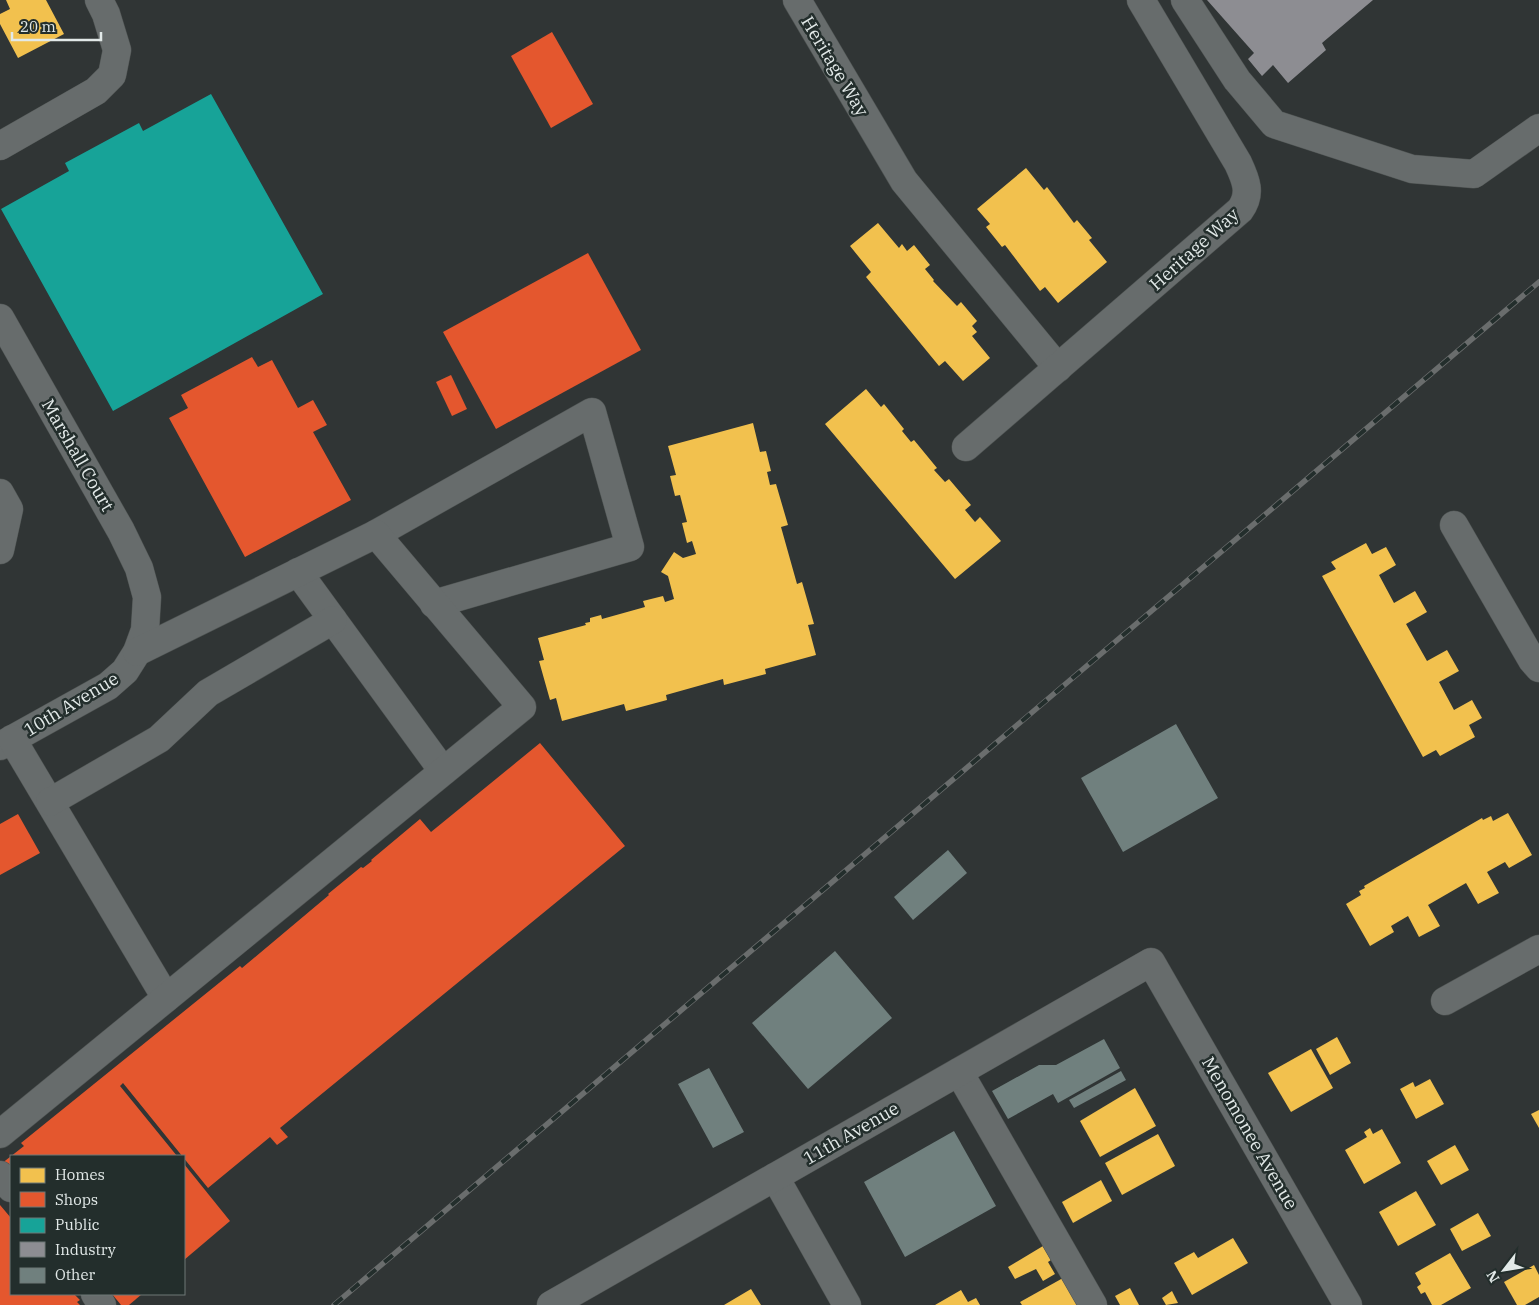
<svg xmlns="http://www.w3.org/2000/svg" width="1539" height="1305" font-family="'IBM Plex Serif',serif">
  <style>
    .homes { fill: #f2c14e }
    .shops { fill: #e4572e }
    .public { fill: #17a398 }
    .industry { fill: #8d8d92 }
    .building { fill: #70807e }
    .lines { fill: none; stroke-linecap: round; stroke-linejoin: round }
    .minor-casing { stroke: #4d5251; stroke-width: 29 }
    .minor { stroke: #676c6c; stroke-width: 28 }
    .rail-casing { stroke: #6a6d6d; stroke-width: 5.5 }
    .rail { stroke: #232e2c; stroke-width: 4; stroke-dasharray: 11; stroke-linecap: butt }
    .labels { text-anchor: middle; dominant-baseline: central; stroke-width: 5; stroke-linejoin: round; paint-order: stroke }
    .street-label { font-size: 18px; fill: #e2e9e8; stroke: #232e2c }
  </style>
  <rect width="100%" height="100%" fill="#303535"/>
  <g class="homes">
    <polygon points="6,0 46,0 64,34 18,58 0,24 0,14 10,9"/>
    <polygon points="1026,168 1044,190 1047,187 1074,223 1077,220 1092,238 1089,240 1107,262 1058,303 1045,287 1040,291 1005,245 1002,247 986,227 990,224 977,209"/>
    <polygon points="878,223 899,248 902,244 907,251 914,245 930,265 925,269 934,280 933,281 957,306 961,302 977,321 972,326 977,332 972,336 990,358 963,381 945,361 939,366 866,277 871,272 850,246"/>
    <polygon points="866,389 881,407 884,404 904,429 902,431 911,442 914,440 937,468 934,470 945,482 949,479 971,505 965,510 975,522 980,517 1001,541 955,579 825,424"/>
    <polygon points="753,423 760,452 766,451 771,471 767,472 770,485 776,484 788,525 781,527 797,584 802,582 814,624 808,625 816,655 765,669 766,674 724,685 723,679 666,695 667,700 626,711 624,704 562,721 556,698 550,700 539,661 544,660 538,638 586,625 585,623 590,622 590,618 601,615 602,619 645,607 643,601 663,596 665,602 674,599 668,576 661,572 674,552 683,558 696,554 692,541 687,543 682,523 687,522 680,495 675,496 670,476 676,475 668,446"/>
    <polygon points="1366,543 1372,554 1386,547 1396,565 1379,575 1394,603 1415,591 1427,612 1406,624 1427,661 1447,650 1459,671 1439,682 1454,710 1472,700 1482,718 1469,725 1475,737 1440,756 1436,750 1423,757 1322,576 1336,569 1331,562"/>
    <polygon points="1508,813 1532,855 1509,868 1505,862 1487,872 1499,893 1478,904 1466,883 1428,905 1440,926 1419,937 1408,916 1391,926 1394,932 1370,946 1346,904 1361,895 1359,891 1365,888 1364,886 1482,818 1483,820 1491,816 1493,821"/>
    <polygon points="1337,1037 1351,1063 1330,1075 1316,1049"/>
    <polygon points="1311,1049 1333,1088 1291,1112 1268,1073"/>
    <polygon points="1430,1079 1444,1104 1416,1119 1400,1089 1413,1082 1415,1087"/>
    <polygon points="1135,1088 1156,1126 1100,1157 1080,1121"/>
    <polygon points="1539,1110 1539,1128 1531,1114"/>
    <polygon points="1370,1128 1373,1134 1382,1129 1401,1163 1364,1184 1345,1150 1367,1137 1364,1132"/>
    <polygon points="1158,1134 1175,1166 1122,1195 1105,1163"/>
    <polygon points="1455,1145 1469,1170 1441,1185 1427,1161"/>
    <polygon points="1101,1180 1112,1201 1073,1223 1062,1202"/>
    <polygon points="1416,1191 1436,1225 1398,1246 1379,1212"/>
    <polygon points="1478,1213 1491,1236 1462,1251 1450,1229"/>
    <polygon points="1233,1238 1248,1263 1192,1295 1174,1263 1194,1252 1198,1258"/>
    <polygon points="1043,1246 1051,1260 1048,1262 1055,1274 1043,1281 1036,1269 1015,1279 1008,1267"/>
    <polygon points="1450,1253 1471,1288 1441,1305 1432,1305 1425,1292 1421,1294 1417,1287 1421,1284 1415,1273"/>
    <polygon points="1534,1265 1539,1275 1539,1297 1525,1305 1517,1305 1504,1282"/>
    <polygon points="1063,1278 1078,1305 1022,1305 1020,1302"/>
    <polygon points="1130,1288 1139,1305 1120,1305 1115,1296"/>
    <polygon points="751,1289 761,1305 724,1305"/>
    <polygon points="961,1290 968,1302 976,1298 980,1305 935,1305"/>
    <polygon points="1172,1291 1178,1303 1166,1305 1162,1298"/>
  </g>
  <g class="shops">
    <polygon points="552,32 593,104 551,128 511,56"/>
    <polygon points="588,253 641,350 496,429 443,332"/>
    <polygon points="252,357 258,367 272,360 298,408 313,400 327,425 313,432 351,500 245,557 169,418 188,408 181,395"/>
    <polygon points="451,375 467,409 452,416 436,382"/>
    <polygon points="540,743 625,846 280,1128 288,1137 277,1145 270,1137 208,1188 123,1083 120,1086 177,1156 11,1156 11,1175 1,1164 24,1146 21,1143 240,966 242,968 329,895 328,894 361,867 363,868 372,861 371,860 420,819 431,832"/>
    <polygon points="18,814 40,853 0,875 0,824"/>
    <polygon points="184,1164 230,1221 184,1260"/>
    <polygon points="0,1205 11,1218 11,1294 74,1294 80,1300 77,1302 80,1305 0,1305"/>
    <polygon points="112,1294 142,1294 129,1305 121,1305"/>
  </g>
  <polygon class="public" points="211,94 323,294 113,411 1,209 69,171 65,163 139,123 143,131"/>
  <polygon class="industry" points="1207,0 1373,0 1322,43 1326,50 1288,83 1273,65 1262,76 1248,59 1254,53"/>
  <g class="building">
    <polygon points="1176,724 1218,798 1123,852 1081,778"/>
    <polygon points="948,850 967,873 913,920 894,897"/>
    <polygon points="835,951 892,1018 808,1089 752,1023"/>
    <polygon points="1104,1039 1120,1068 1058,1103 1053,1094 1008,1119 992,1091 1039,1065 1056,1065"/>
    <polygon points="709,1068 744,1132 713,1148 678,1084"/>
    <polygon points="1121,1071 1126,1080 1074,1108 1069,1100"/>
    <polygon points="954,1131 996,1206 905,1257 864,1182"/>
  </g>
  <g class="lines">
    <g class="minor-casing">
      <g id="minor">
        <polyline points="797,0 904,181 1058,368"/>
        <polyline points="1185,0 1237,80 1274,124 1412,169 1474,174 1539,128"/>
        <polyline points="0,146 96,91 112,75 117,50 106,14 99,0"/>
        <polyline points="0,318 121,531 139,568 147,597 145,630 137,652 125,671 108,686 0,746"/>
        <path d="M966 447 1240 210C1252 194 1246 180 1238 163L1141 0"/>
        <polyline points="0,493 9,509 0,550"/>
        <polyline points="1454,525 1532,660 1539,668"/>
        <polyline points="376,534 592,412 630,547 434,604"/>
        <polyline points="298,572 443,771"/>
        <polyline points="12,739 166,998"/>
        <polyline points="50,802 159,739 208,693 333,620"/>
        <polyline points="1445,1001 1539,949"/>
        <polyline points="959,1072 1093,1305"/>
        <polyline points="0,1134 522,707 376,534 137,652"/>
        <polyline points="0,1175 11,1188"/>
        <polyline points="775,1177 847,1305"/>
        <polyline points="95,1294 102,1305"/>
        <polyline points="551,1305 1151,962 1348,1305"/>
      </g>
    </g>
    <use href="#minor" class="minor"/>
    <g class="rail-casing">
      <polyline id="rail" points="334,1305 1539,282"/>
    </g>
    <use href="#rail" class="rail"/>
  </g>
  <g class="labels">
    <g class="street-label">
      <text transform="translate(835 66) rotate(59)">Heritage Way</text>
      <text transform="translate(1194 249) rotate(-42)">Heritage Way</text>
      <text transform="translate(78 455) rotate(60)">Marshall Court</text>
      <text transform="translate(71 704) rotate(-31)">10th Avenue</text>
      <text transform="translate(851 1133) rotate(-30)">11th Avenue</text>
      <text transform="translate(1250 1133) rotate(60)">Menomonee Avenue</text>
    </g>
  </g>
  <rect x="10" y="1155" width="175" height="140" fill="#232e2c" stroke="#6f7977"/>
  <rect x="20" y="1168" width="25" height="15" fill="#f2c14e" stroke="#6f7977"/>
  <text x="55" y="1180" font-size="15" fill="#e2e9e8">Homes</text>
  <rect x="20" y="1192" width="25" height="15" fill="#e4572e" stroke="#6f7977"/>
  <text x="55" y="1205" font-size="15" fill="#e2e9e8">Shops</text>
  <rect x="20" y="1218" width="25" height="15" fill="#17a398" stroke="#6f7977"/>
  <text x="55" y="1230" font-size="15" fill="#e2e9e8">Public</text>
  <rect x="20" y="1242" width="25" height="15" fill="#8d8d92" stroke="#6f7977"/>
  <text x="55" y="1255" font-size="15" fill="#e2e9e8">Industry</text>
  <rect x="20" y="1268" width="25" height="15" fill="#70807e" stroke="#6f7977"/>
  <text x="55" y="1280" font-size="15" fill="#e2e9e8">Other</text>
  <g transform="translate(1504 1270) rotate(239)" stroke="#232e2c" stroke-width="4" paint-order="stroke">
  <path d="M0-4L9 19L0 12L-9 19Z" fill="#e2e9e8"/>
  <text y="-8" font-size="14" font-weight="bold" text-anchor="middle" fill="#e2e9e8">N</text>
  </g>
  <path d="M12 32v8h89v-8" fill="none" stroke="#e2e9e8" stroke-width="2.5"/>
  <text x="20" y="32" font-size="15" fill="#e2e9e8" stroke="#232e2c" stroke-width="4" paint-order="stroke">20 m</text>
</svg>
